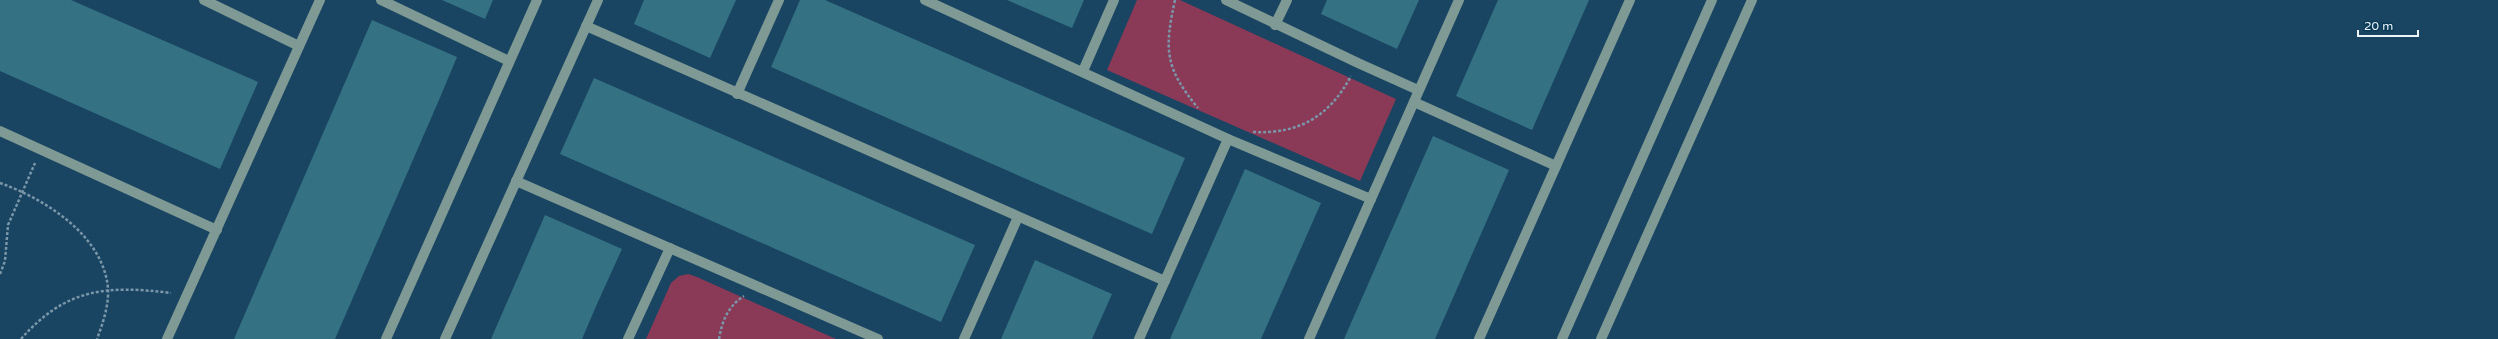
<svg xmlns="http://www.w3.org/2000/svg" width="2498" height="339" font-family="'Varela Round',sans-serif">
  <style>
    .green { fill: #8a3956 }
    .building { fill: #347183 }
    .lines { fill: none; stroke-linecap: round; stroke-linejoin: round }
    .path { stroke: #7a96a9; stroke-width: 2.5; stroke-dasharray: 3 2; stroke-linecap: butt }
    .minor { stroke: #7f9a94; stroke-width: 10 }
  </style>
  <rect width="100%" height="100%" fill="#194562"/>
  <g class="green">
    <polygon points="1137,0 1180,0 1396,99 1360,181 1107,70"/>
    <polygon points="688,274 697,277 836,339 646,339 671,283 679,276"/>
  </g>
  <g class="building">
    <polygon points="0,0 71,0 258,82 220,169 0,71"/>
    <polygon points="442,0 493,0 485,19"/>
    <polygon points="644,0 736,0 710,58 634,24"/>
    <polygon points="800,0 825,0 1185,158 1152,234 771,67"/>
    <polygon points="1007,0 1084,0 1072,28"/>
    <polygon points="1327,0 1419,0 1397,49 1321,14"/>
    <polygon points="1498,0 1589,0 1532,130 1456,96"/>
    <polygon points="372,20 457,57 439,100 335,339 234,339"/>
    <polygon points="594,78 975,245 941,322 560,154"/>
    <polygon points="1433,136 1509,170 1435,339 1344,339"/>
    <polygon points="1245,169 1321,203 1261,339 1170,339"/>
    <polygon points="545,215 622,249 597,304 582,339 491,339"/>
    <polygon points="1035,260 1112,294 1092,339 1001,339"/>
  </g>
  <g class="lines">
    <g class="path">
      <path d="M1175 0C1164 50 1165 68 1198 108"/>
      <path d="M1253 132C1299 134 1329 117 1351 76"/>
      <path d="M0 183C45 199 103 235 108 288 109 305 103 323 97 339"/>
      <polyline points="0,274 5,261 8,225 35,163"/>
      <path d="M21 339C66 288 106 285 171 293"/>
      <path d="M719 339C722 321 728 306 744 296"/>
    </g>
    <g class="minor">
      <polyline points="204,0 299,46"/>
      <polyline points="381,0 509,61"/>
      <polyline points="925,0 1228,139 1371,199"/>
      <polyline points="1226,0 1358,63 1418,90"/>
      <polyline points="1275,25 1287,0"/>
      <polyline points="586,26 1165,281"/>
      <polyline points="1083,71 1114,0"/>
      <polyline points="737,94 779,0"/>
      <polyline points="1414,102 1556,166"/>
      <polyline points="0,131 217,230"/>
      <polyline points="516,181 878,339"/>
      <polyline points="167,339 320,0"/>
      <polyline points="386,339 537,0"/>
      <polyline points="445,339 598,0"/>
      <polyline points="628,339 670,248"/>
      <polyline points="964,339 1018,217"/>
      <polyline points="1139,339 1228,139"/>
      <polyline points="1309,339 1459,0"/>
      <polyline points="1479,339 1630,0"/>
      <polyline points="1562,339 1712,0"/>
      <polyline points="1601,339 1752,0"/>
    </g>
  </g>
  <path d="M2358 30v6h60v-6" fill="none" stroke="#ebf4fb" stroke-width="2"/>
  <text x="2364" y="30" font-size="12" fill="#ebf4fb" stroke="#0c3b57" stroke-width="3" paint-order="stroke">20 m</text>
</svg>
